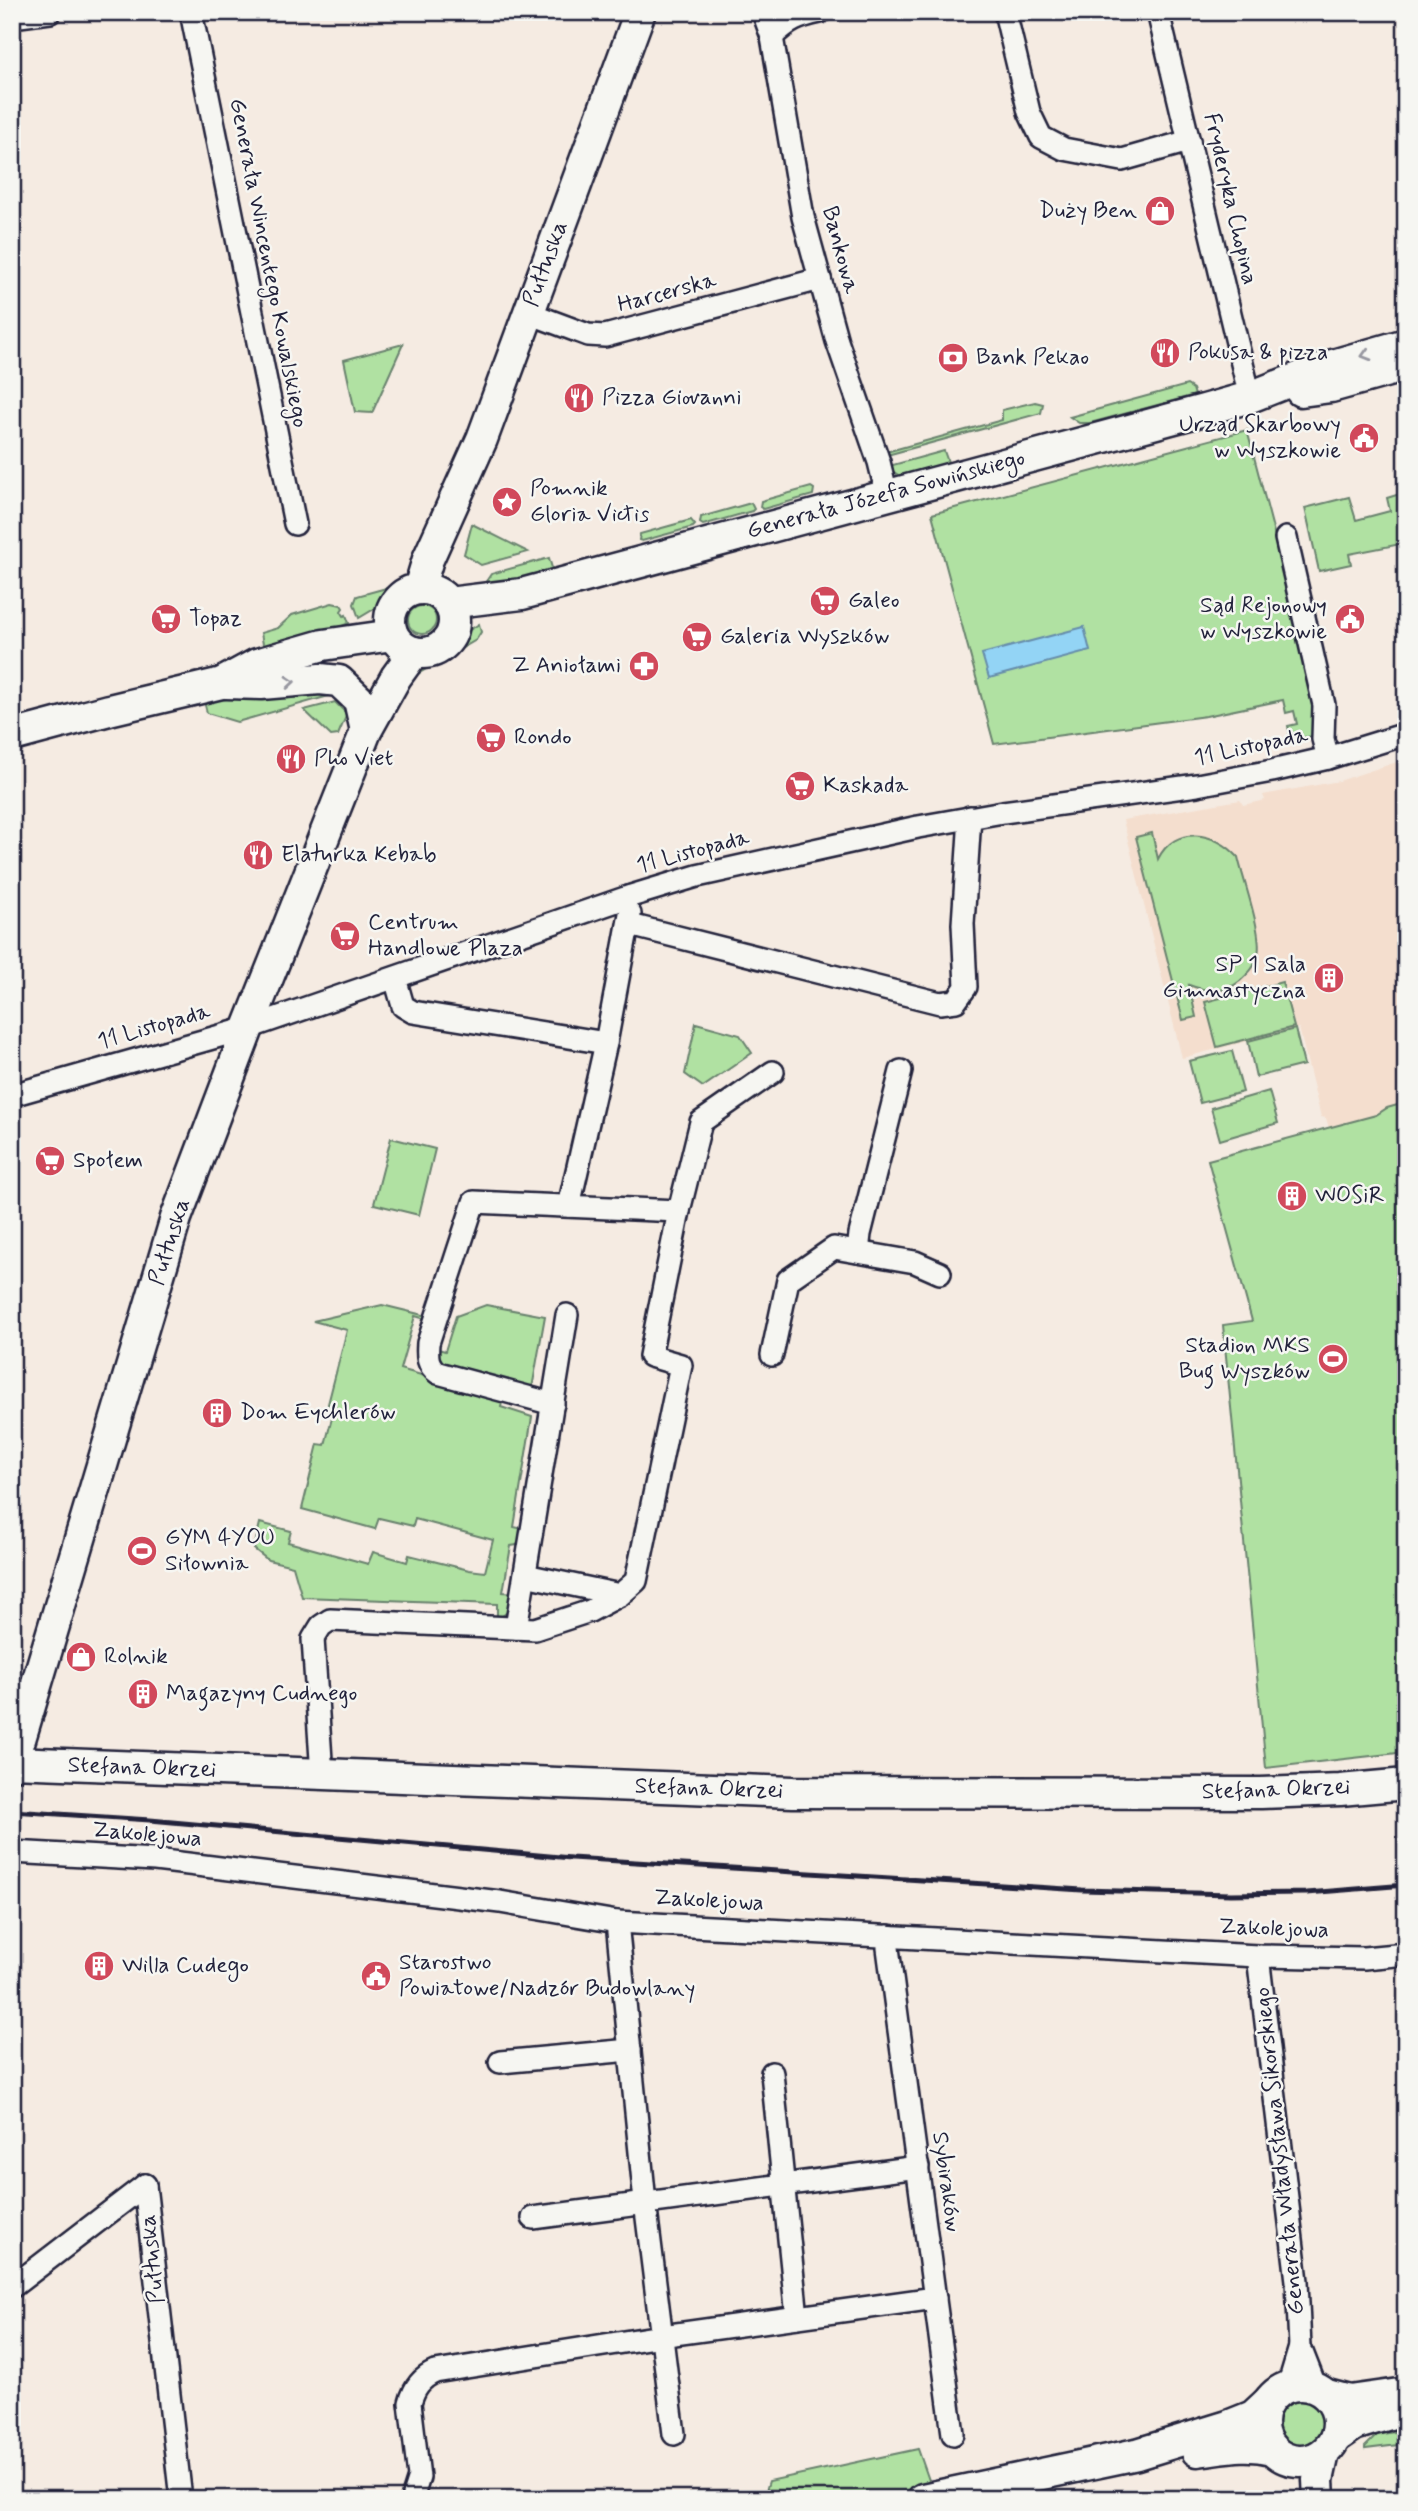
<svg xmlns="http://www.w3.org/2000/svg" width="1418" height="2511" font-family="Mynerve,sans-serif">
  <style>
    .built { fill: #f4dece }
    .green { fill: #b0e1a2; stroke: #69826e; stroke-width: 2 }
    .water { fill: #93d4f5; stroke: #668dab; stroke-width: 2 }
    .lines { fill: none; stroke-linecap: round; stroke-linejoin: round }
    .street-casing { stroke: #22223b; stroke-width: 26 }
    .secondary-casing { stroke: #22223b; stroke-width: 35 }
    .street { stroke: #f6f6f2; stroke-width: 21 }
    .secondary { stroke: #f6f6f2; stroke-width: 30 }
    .rail { stroke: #22223b; stroke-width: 5 }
    .oneway { stroke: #9797a0 }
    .labels { text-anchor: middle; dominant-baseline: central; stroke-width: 5; stroke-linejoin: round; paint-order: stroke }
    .street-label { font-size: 23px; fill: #22223b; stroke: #f6f6f2 }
    .poi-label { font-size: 23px; fill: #22223b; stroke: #f6f6f2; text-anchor: start }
  </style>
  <rect width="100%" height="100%" fill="#f5ebe2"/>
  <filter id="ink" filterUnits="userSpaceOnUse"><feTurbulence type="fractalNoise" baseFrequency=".0143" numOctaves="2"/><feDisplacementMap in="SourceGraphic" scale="14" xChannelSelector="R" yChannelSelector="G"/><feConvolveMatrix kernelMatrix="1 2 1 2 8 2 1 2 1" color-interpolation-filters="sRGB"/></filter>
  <g filter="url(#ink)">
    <polygon class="built" points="1406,759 1406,1106 1401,1104 1387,1108 1376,1115 1329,1128 1326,1118 1321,1117 1299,1028 1182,1058 1123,820 1240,800 1243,805 1265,800 1263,795 1339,781"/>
    <g class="green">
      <polygon points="403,344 372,413 355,412 344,360"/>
      <polygon points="1187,385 1193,389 1195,395 1090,423 1079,423 1070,417"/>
      <polygon points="1035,402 1043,404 1041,413 887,455 886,452 1002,420 1002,410"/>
      <polygon points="1247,430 1309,666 1318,735 1291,740 1288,726 1297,724 1294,711 1286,713 1283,700 1206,716 994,744 932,514"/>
      <path d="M944 451 948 462C929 472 905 490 889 466Z"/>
      <polygon points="811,487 814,489 813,495 763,509 760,507 761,501"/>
      <polygon points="1406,492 1406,543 1349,554 1351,564 1319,571 1305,508 1349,497 1356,520 1390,511 1387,498"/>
      <polygon points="751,503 754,509 752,511 703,525 700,523 701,517"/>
      <polygon points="691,520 695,525 693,527 642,541 639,540 640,534"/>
      <polygon points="472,524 528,552 481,565 464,554"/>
      <polygon points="549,558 552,568 524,582 487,592 485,583 491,574"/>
      <polygon points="390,587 391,589 379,606 359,618 354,604 357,596"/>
      <polygon points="332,603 341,605 343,608 341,611 344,616 346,615 349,623 328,632 264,650 261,633 278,628 292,615"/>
      <circle cx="422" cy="620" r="14"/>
      <polygon points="479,624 481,632 476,640 416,675 403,676 418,664 434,662 450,653 465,633"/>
      <polygon points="319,689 336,694 237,722 207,713 204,701"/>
      <polygon points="335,702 347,714 338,735 331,736 304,710"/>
      <path d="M1152 833 1158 859C1175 825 1215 831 1238 857 1243 880 1263 934 1258 954 1256 966 1249 973 1240 981 1224 994 1207 992 1189 985L1196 1017 1183 1020 1136 837Z"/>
      <polygon points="1282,982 1294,1027 1217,1047 1205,1002"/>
      <polygon points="696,1023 740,1035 752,1053 703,1087 685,1074"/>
      <polygon points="1295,1029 1304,1065 1256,1077 1248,1041"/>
      <polygon points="1232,1051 1243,1092 1200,1103 1189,1061"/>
      <polygon points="1269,1091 1278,1123 1220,1140 1211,1108"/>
      <polygon points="1401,1104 1406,1106 1406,1752 1266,1768 1223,1325 1252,1321 1208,1160 1376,1115 1387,1108"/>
      <polygon points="391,1138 435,1149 419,1215 374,1204"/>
      <polygon points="382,1305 431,1317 429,1320 415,1316 400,1369 503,1398 501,1407 532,1417 514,1527 528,1530 524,1544 511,1546 503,1592 515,1593 510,1610 497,1620 497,1604 302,1597 293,1566 268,1560 254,1549 260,1523 291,1531 288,1542 368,1564 373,1552 407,1562 409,1555 469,1570 485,1572 493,1540 415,1519 413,1526 379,1518 375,1529 302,1509 318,1444 325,1445 335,1406 328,1404 347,1330 313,1321"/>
      <polygon points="486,1305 545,1316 531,1394 440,1368 435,1348 445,1351 456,1316"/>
      <circle cx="1300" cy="2423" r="24"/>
      <polygon points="1406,2430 1406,2444 1365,2449 1365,2447 1377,2435"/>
      <polygon points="918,2449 931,2486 877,2499 754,2499 764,2497 769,2481"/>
    </g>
    <polygon class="water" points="1084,627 1090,651 989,678 982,654"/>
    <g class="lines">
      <g class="street-casing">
        <g id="street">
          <polyline points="191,12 295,524"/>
          <polyline points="763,12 772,37 803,217 837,341 879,462 887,495"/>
          <polyline points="1005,12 1029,112 1041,137 1064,149 1122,160 1189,141"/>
          <polyline points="1158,12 1250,397"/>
          <polyline points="12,17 50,12"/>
          <path d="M772 37C789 20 798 17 820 12"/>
          <polyline points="529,313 588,335 605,336 820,279"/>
          <polyline points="1286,538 1324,705 1323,739 1328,758"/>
          <polyline points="630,925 940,1003 956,1001 966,987 963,924 970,817"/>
          <polyline points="395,978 403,1006 413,1012 606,1043"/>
          <polyline points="12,1095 248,1028 631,896 697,876 918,827 1003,812 1197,785 1272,771 1328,758 1406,734"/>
          <polyline points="569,1206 606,1043 630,914"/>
          <polyline points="679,1211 701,1122 773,1072"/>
          <polyline points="858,1252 860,1234 901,1071"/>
          <polyline points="772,1355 788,1280 834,1248 915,1262 940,1273"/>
          <polyline points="525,1575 620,1595"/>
          <polyline points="516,1628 567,1315"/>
          <path d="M322 1775 313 1639 321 1626 330 1620 535 1629 590 1611 620 1595 636 1581 681 1365 650 1356 679 1211 474 1202 428 1343C427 1357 427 1365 438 1373L553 1404"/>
          <polyline points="12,1852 155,1860 500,1902 617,1922 1258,1956 1364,1958 1406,1954"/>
          <polyline points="617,1922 645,2202 674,2434"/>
          <polyline points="888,1936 888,1948 953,2434"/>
          <polyline points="1258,1956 1297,2281 1300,2347 1316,2388"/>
          <polyline points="500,2062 630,2050"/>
          <polyline points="772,2073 797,2317"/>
          <polyline points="145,2185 181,2499"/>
          <polyline points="533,2218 918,2167"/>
          <polyline points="12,2287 145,2185"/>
          <polyline points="1285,2387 1291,2377 1300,2347"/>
          <path d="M412 2499 419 2477 410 2403C414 2388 421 2378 435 2372L661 2336 935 2298"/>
        </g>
      </g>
      <g class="secondary-casing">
        <g id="secondary">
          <polyline points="1301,391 1331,387 1406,366"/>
          <polyline points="419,589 428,559 482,439 640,12"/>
          <circle cx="422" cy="621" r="32"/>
          <polyline points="448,603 522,594 1204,410 1250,397 1326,367 1406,344"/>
          <polyline points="226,683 261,684 320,679 339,681 359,700 366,731"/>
          <polyline points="12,736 109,710 222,683 257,664 323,645 393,635"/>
          <polyline points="12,1762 793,1792 1261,1793 1340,1790 1406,1784"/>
          <polyline points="12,1766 176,1218 248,1028 366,731 396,677 414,652"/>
          <circle cx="1300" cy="2423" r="38"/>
          <polyline points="1327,2395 1350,2401 1406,2393"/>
          <polyline points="1335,2438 1354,2425 1406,2409"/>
          <path d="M1197 2451C1223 2448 1246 2442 1272 2449"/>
          <polyline points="923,2499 1137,2454 1228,2426 1253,2416 1267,2403"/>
          <polyline points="1319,2499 1318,2480 1324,2453"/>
        </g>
      </g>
      <use href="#street" class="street"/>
      <use href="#secondary" class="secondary"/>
      <polyline class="rail" points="12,1811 150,1820 571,1858 1082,1890 1231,1894 1307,1893 1406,1885"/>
    </g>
    <defs><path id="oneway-chevron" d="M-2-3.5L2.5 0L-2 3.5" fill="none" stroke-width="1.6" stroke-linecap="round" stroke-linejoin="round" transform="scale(1.75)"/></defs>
    <g class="oneway">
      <use href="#oneway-chevron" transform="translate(1366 355) rotate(164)"/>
      <use href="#oneway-chevron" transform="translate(290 682) rotate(-5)"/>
    </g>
  </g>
  <defs>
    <g id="shop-disc" transform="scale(1.575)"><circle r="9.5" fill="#d1495b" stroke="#f6f6f2"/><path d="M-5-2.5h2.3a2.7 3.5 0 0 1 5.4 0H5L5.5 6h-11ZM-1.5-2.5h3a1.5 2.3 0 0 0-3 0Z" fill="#fff"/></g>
    <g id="restaurant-disc" transform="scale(1.575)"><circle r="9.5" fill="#d1495b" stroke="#f6f6f2"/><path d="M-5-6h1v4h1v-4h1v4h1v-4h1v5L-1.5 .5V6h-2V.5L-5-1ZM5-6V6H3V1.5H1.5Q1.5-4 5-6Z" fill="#fff"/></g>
    <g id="bank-disc" transform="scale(1.575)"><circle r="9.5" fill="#d1495b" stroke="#f6f6f2"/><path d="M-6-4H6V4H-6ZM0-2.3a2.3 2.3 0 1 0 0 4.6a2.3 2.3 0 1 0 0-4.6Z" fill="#fff"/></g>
    <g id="civic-disc" transform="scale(1.575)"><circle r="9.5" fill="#d1495b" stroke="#f6f6f2"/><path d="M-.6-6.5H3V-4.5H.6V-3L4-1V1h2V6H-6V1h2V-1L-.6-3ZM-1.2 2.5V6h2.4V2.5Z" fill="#fff"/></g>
    <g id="sight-disc" transform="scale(1.575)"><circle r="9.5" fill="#d1495b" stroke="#f6f6f2"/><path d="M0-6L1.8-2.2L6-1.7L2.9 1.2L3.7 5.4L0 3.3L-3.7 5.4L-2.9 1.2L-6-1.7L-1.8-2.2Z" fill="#fff"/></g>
    <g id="supermarket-disc" transform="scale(1.575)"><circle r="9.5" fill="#d1495b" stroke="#f6f6f2"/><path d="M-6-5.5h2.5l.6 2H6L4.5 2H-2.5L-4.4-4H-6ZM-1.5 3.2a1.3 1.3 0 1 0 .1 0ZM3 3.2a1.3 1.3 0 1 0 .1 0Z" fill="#fff"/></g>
    <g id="pharmacy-disc" transform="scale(1.575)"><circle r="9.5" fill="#d1495b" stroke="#f6f6f2"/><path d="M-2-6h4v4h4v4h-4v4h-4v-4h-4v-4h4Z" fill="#fff"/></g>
    <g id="building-disc" transform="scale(1.575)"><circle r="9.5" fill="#d1495b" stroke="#f6f6f2"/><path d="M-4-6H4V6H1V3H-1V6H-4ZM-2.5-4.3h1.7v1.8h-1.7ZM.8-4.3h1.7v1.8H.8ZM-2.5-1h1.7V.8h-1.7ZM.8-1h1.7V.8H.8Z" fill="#fff"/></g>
    <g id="stadium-disc" transform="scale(1.575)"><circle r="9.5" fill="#d1495b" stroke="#f6f6f2"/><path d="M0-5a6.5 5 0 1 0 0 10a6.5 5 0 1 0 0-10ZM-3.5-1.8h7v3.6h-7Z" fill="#fff"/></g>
  </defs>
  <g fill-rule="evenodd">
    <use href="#shop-disc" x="1160" y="211"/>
    <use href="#restaurant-disc" x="1165" y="353"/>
    <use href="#bank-disc" x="953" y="358"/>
    <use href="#restaurant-disc" x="579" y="398"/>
    <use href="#civic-disc" x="1364" y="438"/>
    <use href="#sight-disc" x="507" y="502"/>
    <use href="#supermarket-disc" x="825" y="601"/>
    <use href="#supermarket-disc" x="166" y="619"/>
    <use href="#civic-disc" x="1350" y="619"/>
    <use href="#supermarket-disc" x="697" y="637"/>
    <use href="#pharmacy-disc" x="644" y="666"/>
    <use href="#supermarket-disc" x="491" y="738"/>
    <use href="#restaurant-disc" x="291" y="759"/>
    <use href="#supermarket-disc" x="800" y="786"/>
    <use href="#restaurant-disc" x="258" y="855"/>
    <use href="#supermarket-disc" x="345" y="936"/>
    <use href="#building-disc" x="1329" y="978"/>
    <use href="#supermarket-disc" x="50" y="1161"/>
    <use href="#building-disc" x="1292" y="1196"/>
    <use href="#stadium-disc" x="1333" y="1359"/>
    <use href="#building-disc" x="217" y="1413"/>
    <use href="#stadium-disc" x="142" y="1551"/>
    <use href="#shop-disc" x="81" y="1657"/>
    <use href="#building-disc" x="143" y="1694"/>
    <use href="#building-disc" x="99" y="1966"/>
    <use href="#civic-disc" x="376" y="1976"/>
  </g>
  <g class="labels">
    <g class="street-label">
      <text transform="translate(1230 199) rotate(77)">Fryderyka Chopina</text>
      <text transform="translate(840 250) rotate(75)">Bankowa</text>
      <text transform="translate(268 263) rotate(79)">Generała Wincentego Kowalskiego</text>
      <text transform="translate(546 264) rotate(-70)">Pułtuska</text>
      <text transform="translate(667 293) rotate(-15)">Harcerska</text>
      <text transform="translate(886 495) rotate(-15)">Generała Józefa Sowińskiego</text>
      <text transform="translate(1251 747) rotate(-12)">11 Listopada</text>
      <text transform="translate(693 852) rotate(-15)">11 Listopada</text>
      <text transform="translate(154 1027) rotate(-16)">11 Listopada</text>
      <text transform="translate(170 1242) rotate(-72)">Pułtuska</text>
      <text transform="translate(142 1768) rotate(2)">Stefana Okrzei</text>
      <text transform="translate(709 1789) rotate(2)">Stefana Okrzei</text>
      <text transform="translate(1276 1790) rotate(-2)">Stefana Okrzei</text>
      <text transform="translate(147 1835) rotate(5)">Zakolejowa</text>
      <text transform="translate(709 1901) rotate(3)">Zakolejowa</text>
      <text transform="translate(1274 1929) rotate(2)">Zakolejowa</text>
      <text transform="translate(1280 2151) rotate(-96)">Generała Władysława Sikorskiego</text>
      <text transform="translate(946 2182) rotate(82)">Sybiraków</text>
      <text transform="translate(153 2259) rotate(-96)">Pułtuska</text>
    </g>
    <g class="poi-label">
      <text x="1137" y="211" text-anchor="end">Duży Ben</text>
      <text x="1188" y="353">Pokusa &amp; pizza</text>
      <text x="976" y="358">Bank Pekao</text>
      <text x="602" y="398">Pizza Giovanni</text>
      <text x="1341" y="425" text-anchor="end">Urząd Skarbowy<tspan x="1341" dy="26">w Wyszkowie</tspan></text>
      <text x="530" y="489">Pomnik<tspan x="530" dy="26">Gloria Victis</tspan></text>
      <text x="848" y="601">Galeo</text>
      <text x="1327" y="606" text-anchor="end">Sąd Rejonowy<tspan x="1327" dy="26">w Wyszkowie</tspan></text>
      <text x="189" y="619">Topaz</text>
      <text x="720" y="637">Galeria Wyszków</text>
      <text x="621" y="666" text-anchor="end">Z Aniołami</text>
      <text x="514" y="738">Rondo</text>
      <text x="314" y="759">Pho Viet</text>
      <text x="823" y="786">Kaskada</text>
      <text x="281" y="855">Elaturka Kebab</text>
      <text x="368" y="923">Centrum<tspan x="368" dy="26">Handlowe Plaza</tspan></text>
      <text x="1306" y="965" text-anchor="end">SP 1 Sala<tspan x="1306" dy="26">Gimnastyczna</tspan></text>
      <text x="73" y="1161">Społem</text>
      <text x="1315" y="1196">WOSiR</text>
      <text x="1310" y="1346" text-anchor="end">Stadion MKS<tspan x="1310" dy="26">Bug Wyszków</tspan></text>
      <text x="240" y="1413">Dom Eychlerów</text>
      <text x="165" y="1538">GYM 4YOU<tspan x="165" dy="26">Siłownia</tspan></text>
      <text x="104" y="1657">Rolnik</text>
      <text x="166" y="1694">Magazyny Cudnego</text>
      <text x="399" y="1963">Starostwo<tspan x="399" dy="26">Powiatowe/Nadzór Budowlany</tspan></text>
      <text x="122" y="1966">Willa Cudego</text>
    </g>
  </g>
  <rect width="1418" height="2511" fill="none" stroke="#f6f6f2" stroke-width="42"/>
  <rect x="21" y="21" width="1376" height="2469" fill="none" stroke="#22223b" stroke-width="2.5" filter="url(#ink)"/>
</svg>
